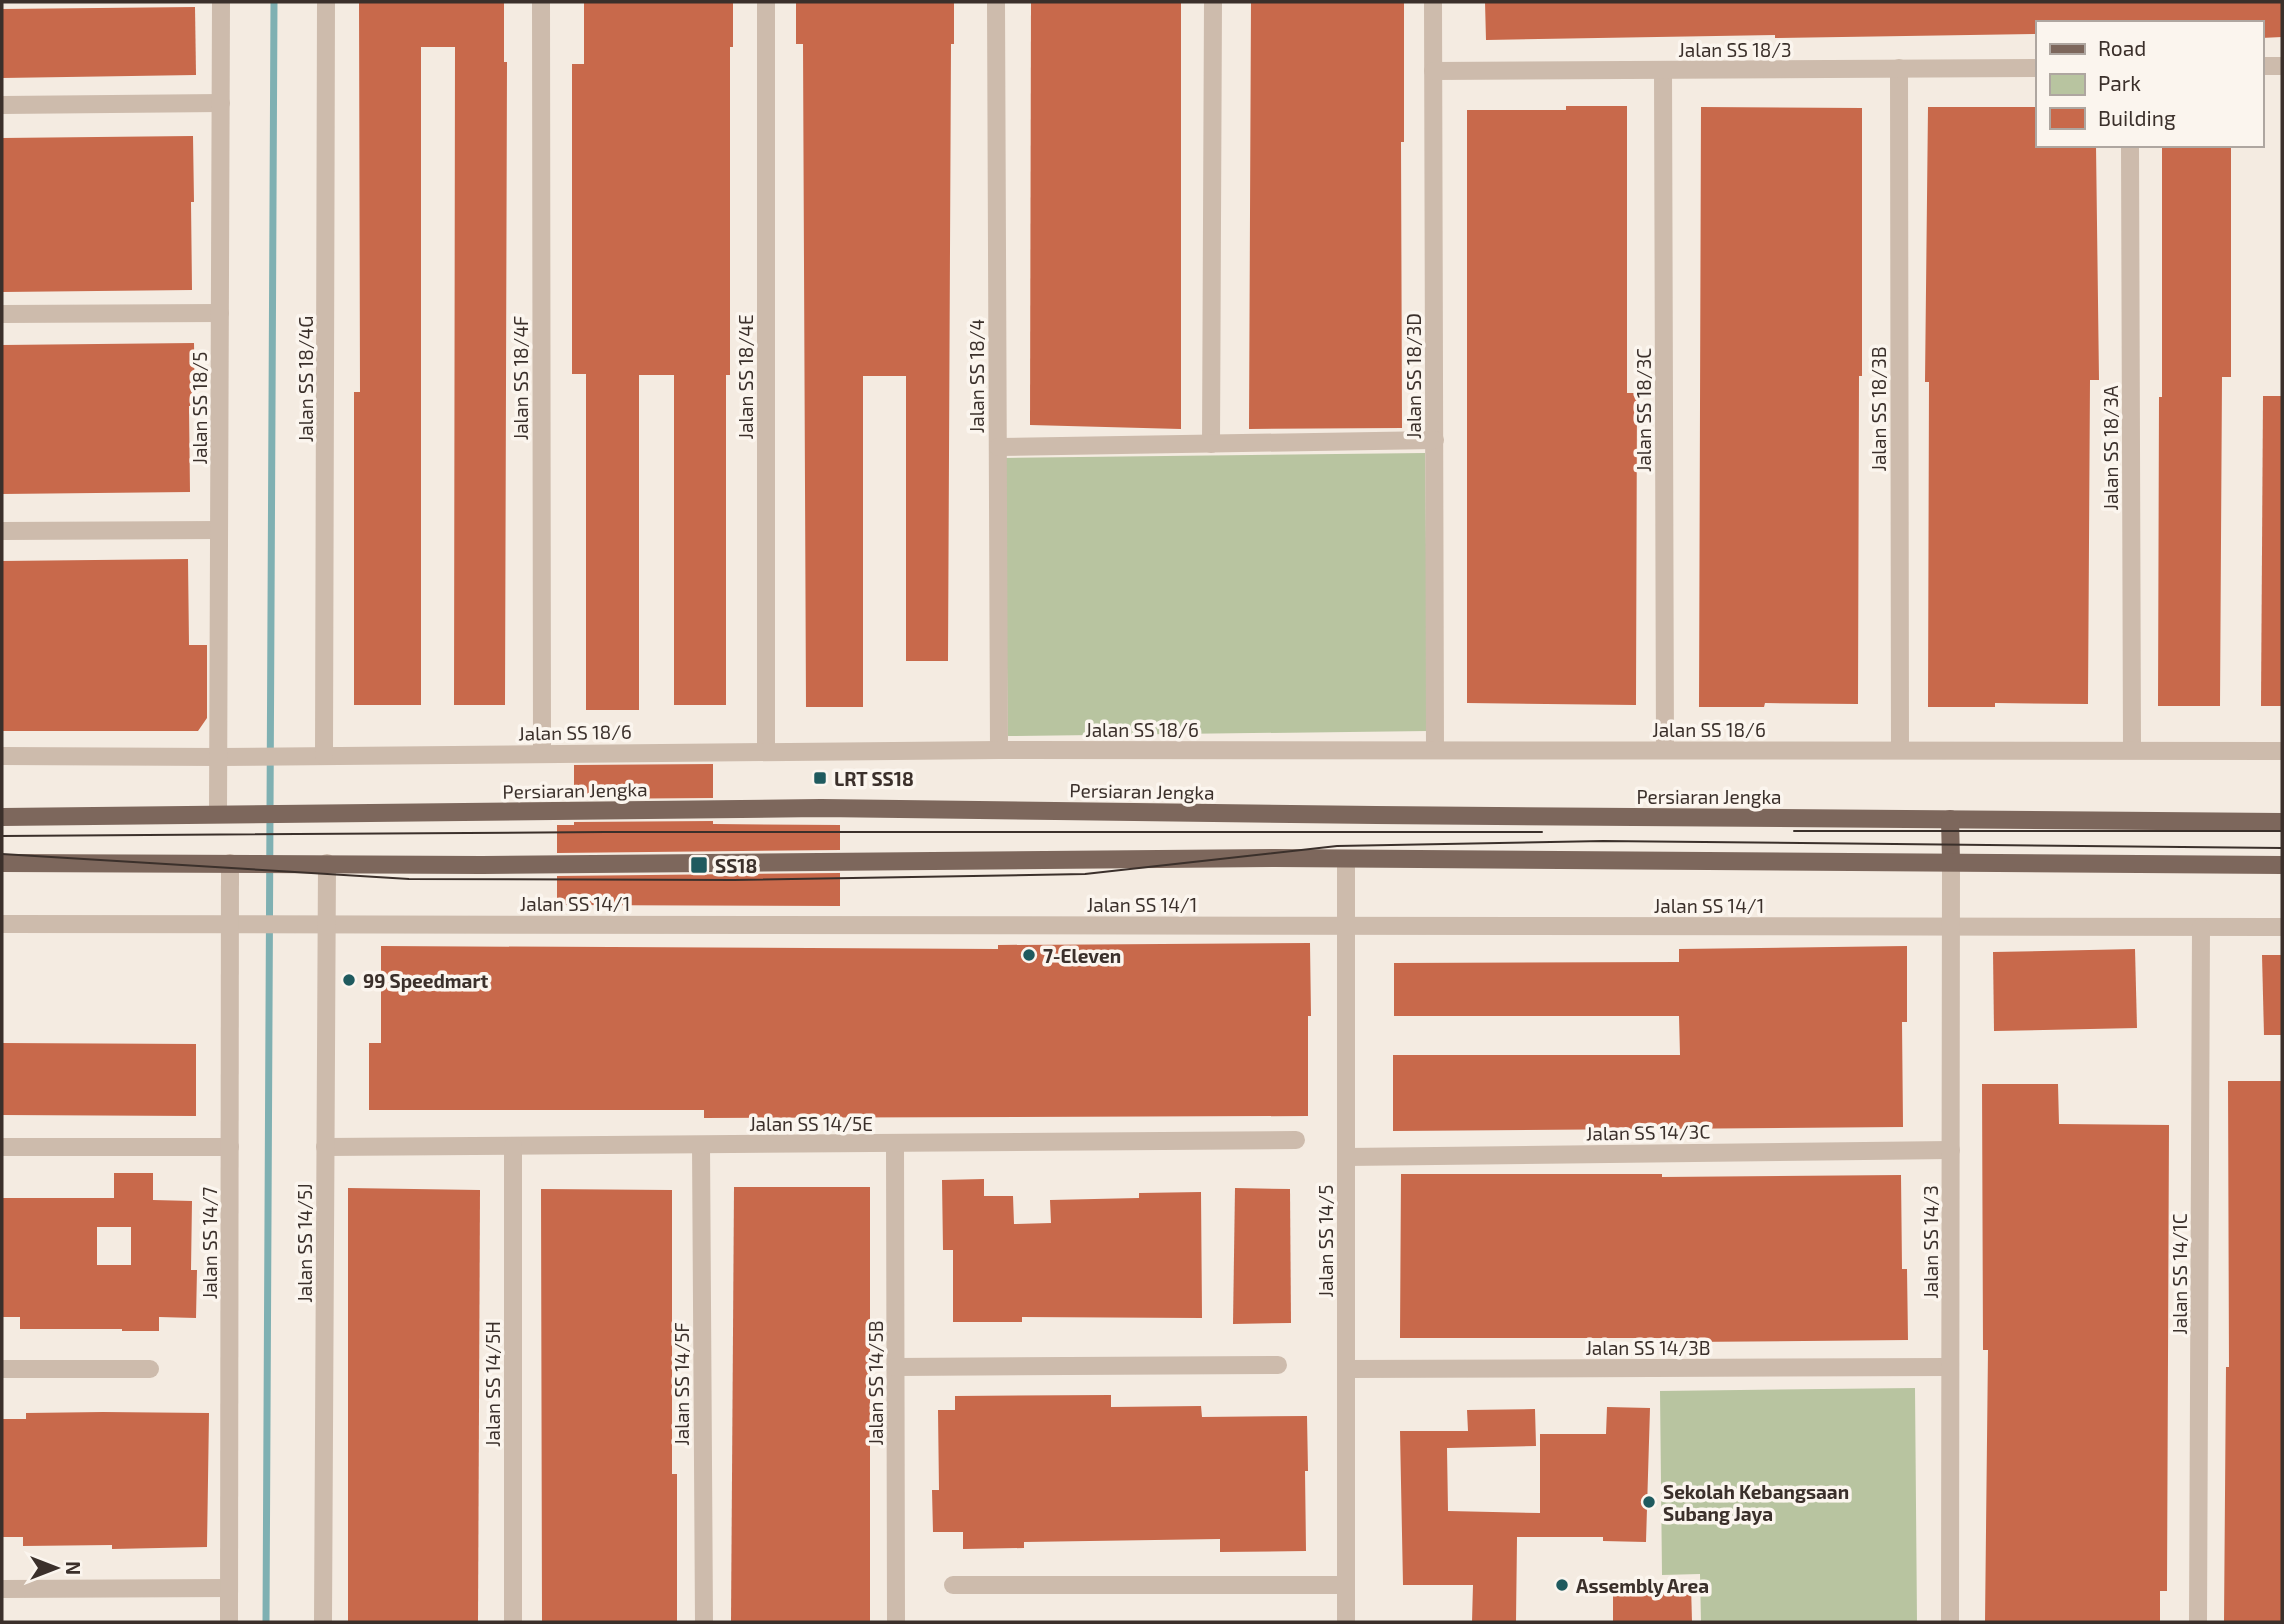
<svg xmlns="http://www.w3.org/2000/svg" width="2284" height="1624" font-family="'Exo 2',sans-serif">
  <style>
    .green { fill: #b8c4a0 }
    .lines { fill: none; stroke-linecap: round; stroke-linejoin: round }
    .stream { stroke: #7fb0b2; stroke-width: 7 }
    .building { fill: #c8694b; fill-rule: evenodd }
    .minor { stroke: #cdbbac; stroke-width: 18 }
    .major { stroke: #7d675c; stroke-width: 18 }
    .tram { stroke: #3b302b; stroke-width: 2 }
    .poi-dot { fill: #1f5a5e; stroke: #fbf5ee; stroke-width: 2.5 }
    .labels { text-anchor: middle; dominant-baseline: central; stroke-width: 7; stroke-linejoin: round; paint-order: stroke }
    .street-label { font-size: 19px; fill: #3b302b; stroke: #fbf5ee }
    .poi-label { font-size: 19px; font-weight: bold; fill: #3b302b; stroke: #fbf5ee; text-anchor: start }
  </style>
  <rect width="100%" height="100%" fill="#f4ebe1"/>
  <g class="green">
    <polygon points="1425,453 1428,731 1008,736 1004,458"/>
    <polygon points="1915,1388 1917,1622 1701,1622 1700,1574 1662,1575 1660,1391"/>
  </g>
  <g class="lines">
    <polyline class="stream" points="266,1622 274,2"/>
  </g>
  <g class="building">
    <polygon points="359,2 504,2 504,62 507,62 505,705 454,705 455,47 421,47 421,705 354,705 354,392 360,392"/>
    <polygon points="584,2 733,2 733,47 730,47 730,375 726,375 726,705 674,705 674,375 639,375 639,710 586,710 586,374 572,374 572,64 584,64"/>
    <polygon points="796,2 954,2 954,44 951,44 948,661 906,661 906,376 863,376 863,707 806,707 803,44 796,44"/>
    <polygon points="1031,2 1181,2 1181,429 1030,425"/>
    <polygon points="1251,2 1404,2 1404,142 1401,142 1402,428 1249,429"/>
    <polygon points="1485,2 2282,2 2282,37 2261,38 2261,23 2036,23 2037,34 1775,38 1775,35 1486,40"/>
    <polygon points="195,7 196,75 2,78 2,9"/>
    <polygon points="1566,106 1627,106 1627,393 1637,393 1636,705 1467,703 1467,110 1566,110"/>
    <polygon points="1701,107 1862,108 1862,376 1859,376 1858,704 1765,703 1764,707 1699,707"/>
    <polygon points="1928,107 2037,107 2037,145 2096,145 2099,380 2090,380 2088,704 1995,703 1995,707 1928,707 1929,382 1925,382"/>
    <polygon points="193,136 194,202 191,202 192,290 2,292 2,138"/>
    <polygon points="2162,145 2231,145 2231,377 2222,377 2220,706 2158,706 2159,397 2162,397"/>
    <polygon points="194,343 195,406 189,406 190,492 2,494 2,345"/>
    <polygon points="2263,396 2282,396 2282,706 2261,706"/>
    <polygon points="188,559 189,645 207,645 207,718 198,731 2,731 2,561"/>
    <polygon points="713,764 713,798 574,799 574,765"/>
    <polygon points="713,821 713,824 840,825 840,850 557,853 557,825 574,825 574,822"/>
    <polygon points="840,873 840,906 557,905 557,876"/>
    <polygon points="1310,943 1311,1016 1308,1016 1308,1116 704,1118 704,1110 369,1110 369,1043 381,1043 381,946 998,949 998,945"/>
    <polygon points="1907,946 1907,1022 1902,1022 1903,1127 1393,1131 1393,1055 1680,1055 1679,1016 1394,1016 1394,963 1679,962 1679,949"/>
    <polygon points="2135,949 2137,1028 1994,1031 1993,952"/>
    <polygon points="2262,955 2282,955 2282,1035 2264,1035"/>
    <polygon points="2,1043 196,1044 196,1116 2,1115"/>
    <polygon points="2228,1081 2282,1081 2282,1622 2224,1622 2226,1367 2229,1367"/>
    <polygon points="1982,1084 2058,1084 2059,1124 2169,1125 2167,1591 2160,1591 2160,1622 1985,1622 1988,1350 1983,1350"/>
    <path d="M114 1173H153V1200L192 1201 191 1270H197L196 1318 159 1317V1331H122V1329H20V1317H2V1198H114ZM97 1227H131V1265H97Z"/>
    <polygon points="1401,1174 1662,1174 1662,1177 1901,1175 1902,1269 1907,1269 1908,1340 1685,1342 1685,1338 1400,1338"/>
    <polygon points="984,1179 984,1196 1013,1196 1014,1224 1051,1223 1050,1200 1139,1198 1139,1193 1201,1192 1202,1318 1022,1317 1022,1322 953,1322 953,1250 943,1250 942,1180"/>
    <polygon points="734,1187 870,1187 870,1622 731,1622"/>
    <polygon points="348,1188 480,1190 478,1622 348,1622"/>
    <polygon points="1235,1188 1290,1189 1291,1323 1233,1324"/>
    <polygon points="541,1189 672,1190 672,1474 677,1474 677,1622 542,1622"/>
    <polygon points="1111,1395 1111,1407 1201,1406 1202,1417 1307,1416 1308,1471 1305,1471 1306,1551 1220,1552 1220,1539 1024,1542 1024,1548 963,1549 963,1532 933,1532 932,1490 939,1490 938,1410 955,1410 955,1396"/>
    <polygon points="1607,1407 1650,1408 1646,1542 1603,1541 1603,1537 1517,1537 1516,1622 1472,1622 1473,1585 1403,1585 1400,1431 1468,1431 1467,1410 1535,1409 1536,1446 1447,1448 1448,1511 1540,1513 1540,1434 1606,1434"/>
    <polygon points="103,1412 209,1413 207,1547 112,1549 112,1545 23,1546 23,1537 2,1537 2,1419 26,1419 26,1413"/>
    <polygon points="1613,1585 1691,1585 1692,1622 1613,1622"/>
  </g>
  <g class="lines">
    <g class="minor">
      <polyline points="541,2 542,754"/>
      <polyline points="766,2 766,752"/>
      <polyline points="996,2 999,750"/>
      <polyline points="1433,2 1435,750"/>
      <polyline points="2261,66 2282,66"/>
      <polyline points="1899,68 1900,750"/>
      <polyline points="1663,70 1665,750"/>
      <polyline points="1433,71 2037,68"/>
      <polyline points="2,105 221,103"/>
      <polyline points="2130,145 2132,750"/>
      <polyline points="2,314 220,313"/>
      <polyline points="1211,444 1213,2"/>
      <polyline points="998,447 1435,440"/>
      <polyline points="2,531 219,530"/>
      <polyline points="2,756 219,757 999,750 2282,751"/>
      <polyline points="324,756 326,2"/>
      <polyline points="218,814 221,2"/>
      <polyline points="2,924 2282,927"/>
      <polyline points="895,1143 896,1622"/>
      <polyline points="701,1145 704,1622"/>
      <polyline points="2,1147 230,1147"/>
      <polyline points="325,1147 1296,1140"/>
      <polyline points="1346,1157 1951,1150"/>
      <polyline points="895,1367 1278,1365"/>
      <polyline points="2,1369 150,1369"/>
      <polyline points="1346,1369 1950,1367"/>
      <polyline points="953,1585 1346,1585"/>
      <polyline points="2,1589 229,1588"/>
      <polyline points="229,1622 230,863"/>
      <polyline points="323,1622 327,863"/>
      <polyline points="513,1622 513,1146"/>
      <polyline points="1346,1622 1346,859"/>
      <polyline points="1950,1622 1951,861"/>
      <polyline points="2198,1622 2201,927"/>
    </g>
    <g class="major">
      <polyline points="2,817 821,808 1376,815 2282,822"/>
      <polyline points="1950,819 1951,861"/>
      <polyline points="2,863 482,865 1275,858 2282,865"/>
    </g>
    <g class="tram">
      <polyline points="1794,831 2282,831"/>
      <polyline points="2,836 606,832 1542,832"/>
      <polyline points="2,854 409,879 734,880 1085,874 1337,846 1603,841 2282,848"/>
    </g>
  </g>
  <g class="poi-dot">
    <rect x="813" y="771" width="14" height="14" rx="3.5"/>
    <rect x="690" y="856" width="18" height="18" rx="3.5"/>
    <circle cx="1029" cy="955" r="7"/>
    <circle cx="349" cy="980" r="7"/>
    <circle cx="1649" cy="1502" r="7"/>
    <circle cx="1562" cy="1585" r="7"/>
  </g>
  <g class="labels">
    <g class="street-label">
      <text x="1735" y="49">Jalan SS 18/3</text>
      <text transform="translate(976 376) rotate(-90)">Jalan SS 18/4</text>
      <text transform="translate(1413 376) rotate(-90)">Jalan SS 18/3D</text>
      <text transform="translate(745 377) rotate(-90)">Jalan SS 18/4E</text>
      <text transform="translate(520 378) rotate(-90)">Jalan SS 18/4F</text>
      <text transform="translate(305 379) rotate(-90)">Jalan SS 18/4G</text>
      <text transform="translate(199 408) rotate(-90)">Jalan SS 18/5</text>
      <text transform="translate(1878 409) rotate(-90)">Jalan SS 18/3B</text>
      <text transform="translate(1643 410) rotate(-90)">Jalan SS 18/3C</text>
      <text transform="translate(2110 448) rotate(-90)">Jalan SS 18/3A</text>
      <text x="1142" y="729">Jalan SS 18/6</text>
      <text x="1709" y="729">Jalan SS 18/6</text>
      <text transform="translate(575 732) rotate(-1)">Jalan SS 18/6</text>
      <text transform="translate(575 790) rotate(-1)">Persiaran Jengka</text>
      <text transform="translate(1142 791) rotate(1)">Persiaran Jengka</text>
      <text x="1709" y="796">Persiaran Jengka</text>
      <text x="575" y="903">Jalan SS 14/1</text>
      <text x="1142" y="904">Jalan SS 14/1</text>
      <text x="1709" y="905">Jalan SS 14/1</text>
      <text x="811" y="1123">Jalan SS 14/5E</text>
      <text transform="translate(1648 1132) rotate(-1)">Jalan SS 14/3C</text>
      <text transform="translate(1325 1241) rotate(-90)">Jalan SS 14/5</text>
      <text transform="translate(1930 1242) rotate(-90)">Jalan SS 14/3</text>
      <text transform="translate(209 1243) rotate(-90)">Jalan SS 14/7</text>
      <text transform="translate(304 1243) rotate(-90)">Jalan SS 14/5J</text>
      <text transform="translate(2179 1274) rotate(-90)">Jalan SS 14/1C</text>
      <text x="1648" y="1347">Jalan SS 14/3B</text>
      <text transform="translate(875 1383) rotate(-90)">Jalan SS 14/5B</text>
      <text transform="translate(492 1384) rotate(-90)">Jalan SS 14/5H</text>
      <text transform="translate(681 1384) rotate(-90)">Jalan SS 14/5F</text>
    </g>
    <g class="poi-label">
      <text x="834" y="778">LRT SS18</text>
      <text x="715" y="865">SS18</text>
      <text x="1043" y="955">7-Eleven</text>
      <text x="363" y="980">99 Speedmart</text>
      <text x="1663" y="1491">Sekolah Kebangsaan<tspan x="1663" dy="22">Subang Jaya</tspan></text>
      <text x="1576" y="1585">Assembly Area</text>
    </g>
  </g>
  <rect width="2284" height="1624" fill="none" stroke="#3b302b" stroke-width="7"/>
  <rect x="2036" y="21" width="228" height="126" fill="#fbf5ee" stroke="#aea6a0" stroke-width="2"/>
  <rect x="2050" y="44" width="35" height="10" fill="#7d675c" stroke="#aea6a0" stroke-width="2"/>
  <text x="2098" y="56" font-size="21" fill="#3b302b">Road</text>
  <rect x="2050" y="74" width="35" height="21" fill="#b8c4a0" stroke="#aea6a0" stroke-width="2"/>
  <text x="2098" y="91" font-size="21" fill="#3b302b">Park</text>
  <rect x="2050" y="108" width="35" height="21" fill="#c8694b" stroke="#aea6a0" stroke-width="2"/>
  <text x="2098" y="126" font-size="21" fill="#3b302b">Building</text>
  <g transform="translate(56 1568) rotate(90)" stroke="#fbf5ee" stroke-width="5" paint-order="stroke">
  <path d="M0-5L12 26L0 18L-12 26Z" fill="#3b302b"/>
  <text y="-10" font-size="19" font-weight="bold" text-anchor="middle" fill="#3b302b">N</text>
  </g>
</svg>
